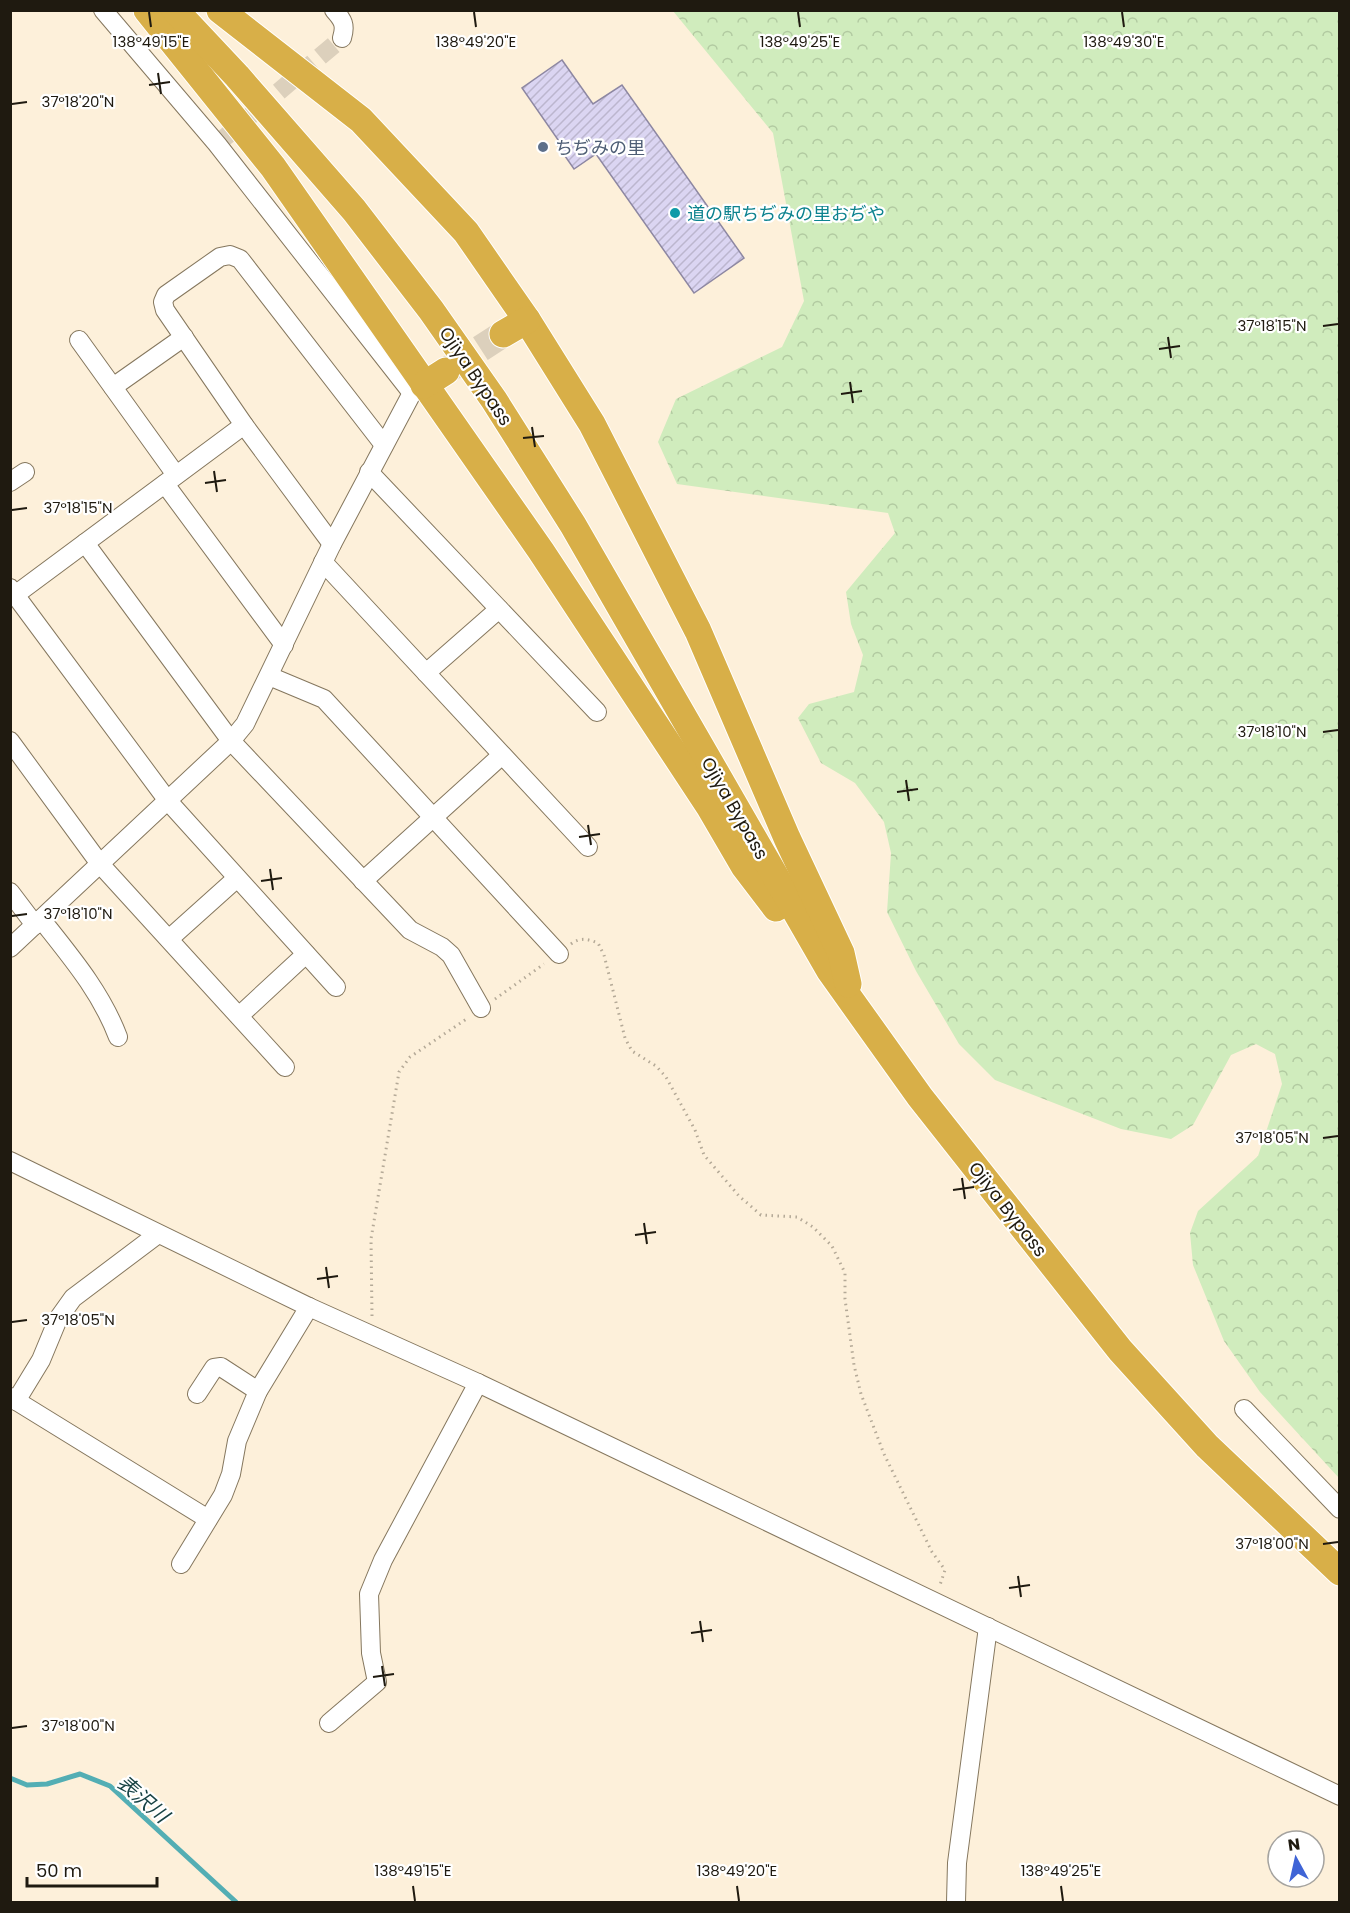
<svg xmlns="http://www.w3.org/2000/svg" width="1350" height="1913" font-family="Poppins,'Noto Sans JP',sans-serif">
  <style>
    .forest { fill: url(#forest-crowns) }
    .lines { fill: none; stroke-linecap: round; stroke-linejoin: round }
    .stream { stroke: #53aeb4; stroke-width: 5 }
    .building { fill: url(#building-hatch); stroke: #8d87a2; stroke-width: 1.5 }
    .minor-tunnel { stroke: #dcd0bc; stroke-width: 18; stroke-dasharray: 18 9; stroke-linecap: butt }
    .highway-tunnel { stroke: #dcd0bc; stroke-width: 27; stroke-dasharray: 27 14; stroke-linecap: butt }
    .minor-casing { stroke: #85775e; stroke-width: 20 }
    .highway-casing { stroke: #fff; stroke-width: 29 }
    .path { stroke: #b4a997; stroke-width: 3; stroke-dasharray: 1.5 4.5; stroke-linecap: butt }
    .minor { stroke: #fff; stroke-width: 18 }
    .highway { stroke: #d8af48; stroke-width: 27 }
    .ticks { fill: none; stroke: #1f1a10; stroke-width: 2 }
    .service-dot { fill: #5c6f8a; stroke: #fff; stroke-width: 2 }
    .culture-dot { fill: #0f9aa8; stroke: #fff; stroke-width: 2 }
    .labels { text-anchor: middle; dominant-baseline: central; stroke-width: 4.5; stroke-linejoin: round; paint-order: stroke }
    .service-label { font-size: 18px; fill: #4e5e75; stroke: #fff; text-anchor: start }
    .culture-label { font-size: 18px; fill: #0d838f; stroke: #fff; text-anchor: start }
    .street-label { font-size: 18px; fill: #1f1a10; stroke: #fff }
    .water-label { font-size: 20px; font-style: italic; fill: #184345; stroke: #fff }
    .ticks-label { font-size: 15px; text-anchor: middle; fill: #1f1a10; stroke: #fff; stroke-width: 4.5; stroke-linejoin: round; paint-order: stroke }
  </style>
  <defs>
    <pattern id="forest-crowns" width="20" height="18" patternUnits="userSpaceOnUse" patternTransform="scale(1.5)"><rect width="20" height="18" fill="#d0ecbd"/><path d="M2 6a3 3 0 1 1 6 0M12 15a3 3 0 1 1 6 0" fill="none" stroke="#b2caa1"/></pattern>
    <pattern id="building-hatch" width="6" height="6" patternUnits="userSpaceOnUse" patternTransform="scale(1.5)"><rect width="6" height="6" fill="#dbd5f2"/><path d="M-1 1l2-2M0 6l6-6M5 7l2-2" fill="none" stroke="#bcb6ce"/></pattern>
  </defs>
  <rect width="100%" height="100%" fill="#fdf0da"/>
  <polygon class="forest" points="673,11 1339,11 1339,1478 1260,1392 1224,1341 1193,1265 1190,1233 1198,1211 1258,1156 1282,1084 1275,1054 1256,1044 1231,1055 1193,1125 1171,1139 1121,1129 995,1080 959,1044 916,971 887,912 891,853 884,822 855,783 821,763 798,718 809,704 854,692 863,655 851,624 846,592 895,533 888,513 677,484 658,442 676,399 782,347 804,301 773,133"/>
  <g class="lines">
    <polyline class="stream" points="10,1778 27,1785 47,1784 80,1774 110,1786 236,1902"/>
  </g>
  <polygon class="building" points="562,60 593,104 622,85 744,258 694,293 596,154 574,169 558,146 561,144 522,88"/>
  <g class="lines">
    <polyline class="minor-tunnel" points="217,144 342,38"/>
    <polyline class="highway-tunnel" points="446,371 503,334"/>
    <g class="minor-casing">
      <g id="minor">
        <polyline points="103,10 217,144 412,393"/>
        <path d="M334 10C343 20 346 25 342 38"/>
        <polyline points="79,340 176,475"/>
        <polyline points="113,387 184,337"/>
        <polyline points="369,472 597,712"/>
        <polyline points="10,482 25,472"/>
        <polyline points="165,484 284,645"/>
        <polyline points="85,543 231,741 410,930 442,947 451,955 481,1008"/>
        <polyline points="332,544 244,425 165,310 163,302 166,295 220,257 230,255 240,259 384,445"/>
        <polyline points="323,562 588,847"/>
        <polyline points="10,588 168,801 336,987"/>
        <polyline points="15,595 244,425"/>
        <polyline points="426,673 499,609"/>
        <polyline points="269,676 324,699 559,954"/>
        <polyline points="10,741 100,864 285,1067"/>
        <polyline points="363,881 502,755"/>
        <polyline points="10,892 35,925"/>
        <path d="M41 919C71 957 101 992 118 1037"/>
        <polyline points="169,939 237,878"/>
        <polyline points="10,948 231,741 245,724 332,544 412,393 424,385"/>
        <polyline points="239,1016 306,954"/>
        <polyline points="10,1161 309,1307 478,1383 1340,1796"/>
        <polyline points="197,1394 214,1368 221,1367 258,1391"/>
        <polyline points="10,1397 208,1519"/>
        <polyline points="16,1401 41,1360 58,1319 73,1298 158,1234"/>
        <polyline points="1244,1409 1340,1509"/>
        <polyline points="181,1564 223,1495 231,1474 237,1441 258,1391 309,1307"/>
        <polyline points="329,1723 377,1682 371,1653 369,1594 383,1560 478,1383"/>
        <polyline points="956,1902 957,1863 988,1627"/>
      </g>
    </g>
    <g class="highway-casing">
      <g id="highway">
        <polyline points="147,10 273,167 541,551 709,806 744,866 776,908"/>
        <polyline points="175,10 237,76 354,210 431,310 494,400 573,525 830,971 920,1097 1120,1350 1207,1446 1340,1572"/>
        <polyline points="220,10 361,120 466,232 527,320 592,424 698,631 787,838 841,953 848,984"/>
        <polyline points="503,334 527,320"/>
        <polyline points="424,385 446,371"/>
      </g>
    </g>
    <g class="path">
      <path d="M571 944C580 937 588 939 598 943L604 955 625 1038 632 1051 656 1066 666 1077 695 1130 704 1155 739 1196 761 1215 797 1217 813 1227 832 1246 845 1273V1299L854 1365 861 1394 884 1454 932 1552 945 1570 940 1585"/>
      <polyline points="495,999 544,964"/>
      <polyline points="372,1316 371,1239 399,1072 410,1057 468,1018"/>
    </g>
    <use href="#minor" class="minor"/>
    <use href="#highway" class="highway"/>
  </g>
  <path class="ticks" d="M149 12 151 27M474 12 476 27M798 12 800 27M1122 12 1124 27M158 73 161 94M149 85 170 82M12 104 27 102M1323 326 1338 324M1168 337 1171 358M1159 349 1180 346M850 382 853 403M841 394 862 391M532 427 535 447M523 438 544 436M214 471 217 492M205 483 226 480M12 510 27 508M1323 732 1338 730M906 780 909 801M897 792 918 789M588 825 591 845M579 837 600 834M270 869 273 890M261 881 282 878M12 916 27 914M1323 1138 1338 1136M962 1178 965 1199M953 1190 974 1187M644 1223 647 1244M635 1235 656 1232M326 1267 329 1288M317 1279 338 1276M12 1322 27 1320M1323 1544 1338 1542M1018 1576 1021 1597M1009 1588 1030 1585M700 1621 703 1642M691 1633 712 1630M382 1666 385 1686M373 1677 394 1674M12 1728 27 1726M413 1886 415 1901M737 1886 739 1901M1061 1886 1063 1901"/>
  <circle class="service-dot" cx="543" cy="147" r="6"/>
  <circle class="culture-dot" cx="675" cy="213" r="6"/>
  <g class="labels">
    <g class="service-label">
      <text x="555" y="147">ちぢみの里</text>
    </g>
    <g class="culture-label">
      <text x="687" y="213">道の駅ちぢみの里おぢや</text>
    </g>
    <g class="street-label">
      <text transform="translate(476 376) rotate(56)">Ojiya Bypass</text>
      <text transform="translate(735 808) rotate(60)">Ojiya Bypass</text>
      <text transform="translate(1008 1209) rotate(52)">Ojiya Bypass</text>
    </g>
    <g class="water-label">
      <text transform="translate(143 1799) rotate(41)">表沢川</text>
    </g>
  </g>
  <g class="ticks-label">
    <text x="151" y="47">138°49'15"E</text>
    <text x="476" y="47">138°49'20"E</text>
    <text x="800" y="47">138°49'25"E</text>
    <text x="1124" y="47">138°49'30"E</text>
    <text x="78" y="107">37°18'20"N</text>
    <text x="1272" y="331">37°18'15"N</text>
    <text x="78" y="513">37°18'15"N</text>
    <text x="1272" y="737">37°18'10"N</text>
    <text x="78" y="919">37°18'10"N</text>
    <text x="1272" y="1143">37°18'05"N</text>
    <text x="78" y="1325">37°18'05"N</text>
    <text x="1272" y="1549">37°18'00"N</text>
    <text x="78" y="1731">37°18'00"N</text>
    <text x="413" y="1876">138°49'15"E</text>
    <text x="737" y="1876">138°49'20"E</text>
    <text x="1061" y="1876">138°49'25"E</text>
  </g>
  <rect width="1350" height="1913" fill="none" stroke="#1f1a10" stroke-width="24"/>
  <g transform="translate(1296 1859) rotate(352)"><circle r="28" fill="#ffffff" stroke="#a5a39f" stroke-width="1.5"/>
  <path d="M0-4.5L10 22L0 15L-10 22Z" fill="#3f64d6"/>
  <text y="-9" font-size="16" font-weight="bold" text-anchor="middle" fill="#1f1a10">N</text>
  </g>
  <path d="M27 1877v9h130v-9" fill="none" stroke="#1f1a10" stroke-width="3"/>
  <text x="36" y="1877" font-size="18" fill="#1f1a10" stroke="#ffffff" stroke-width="4.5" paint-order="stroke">50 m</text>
</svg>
